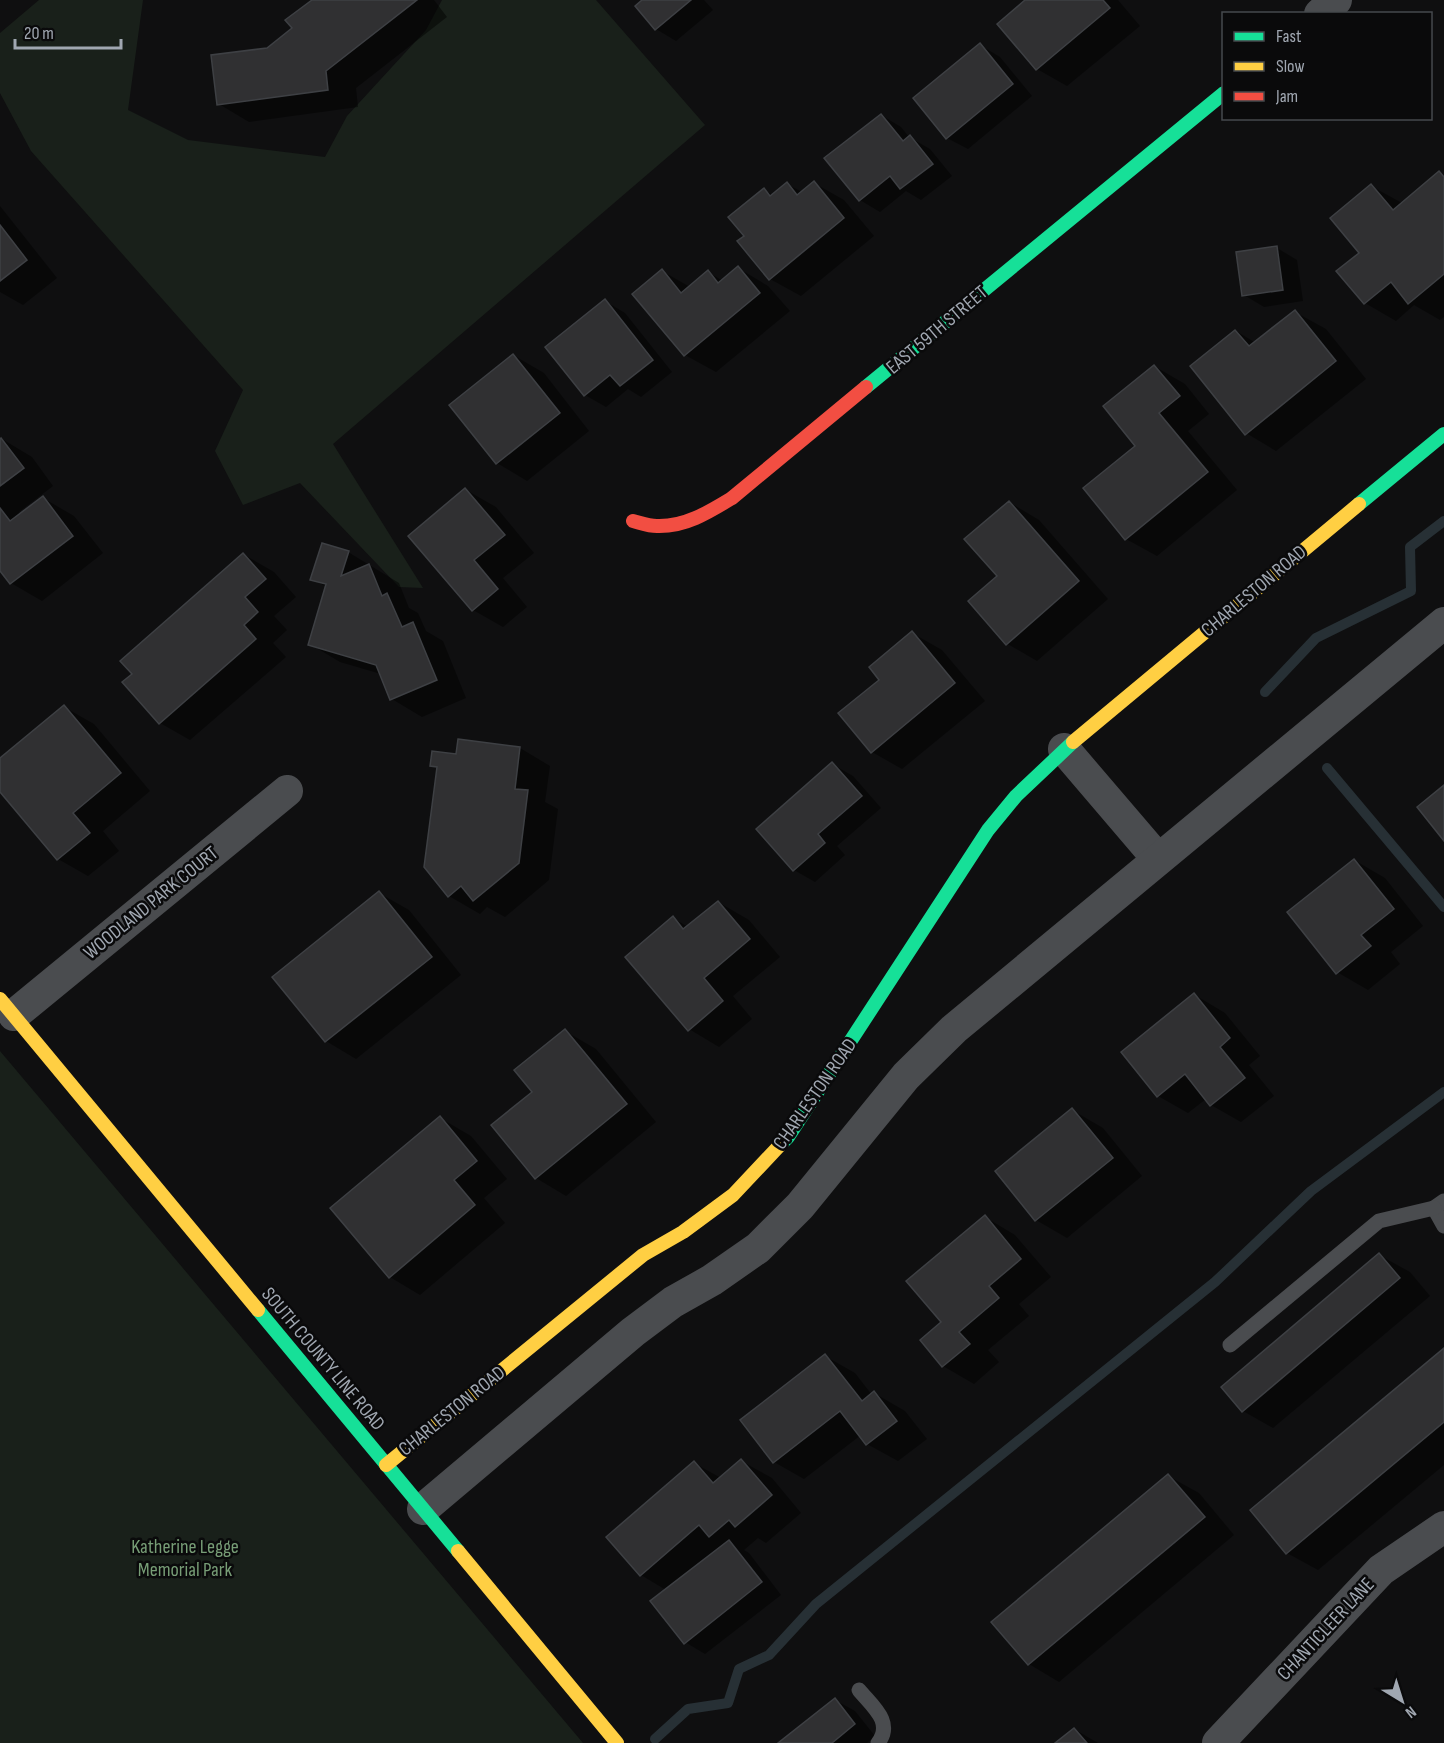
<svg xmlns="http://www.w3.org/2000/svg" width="1444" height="1743" font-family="'Sofia Sans Condensed',sans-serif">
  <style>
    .green { fill: #19201a }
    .shadow { fill: #0007 }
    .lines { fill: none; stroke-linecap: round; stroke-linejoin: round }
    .stream { stroke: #273035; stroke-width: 10 }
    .building { fill: #303032; stroke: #3e4044; stroke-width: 1.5 }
    .lane { stroke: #4a4c4f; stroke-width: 15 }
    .street { stroke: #4a4c4f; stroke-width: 32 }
    .fast { stroke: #16e098; stroke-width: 14 }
    .slow { stroke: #ffcf43; stroke-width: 14 }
    .jam { stroke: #f24e42; stroke-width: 14 }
    .labels { text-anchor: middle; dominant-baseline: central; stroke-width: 5; stroke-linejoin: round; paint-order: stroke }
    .street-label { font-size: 20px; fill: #a0a7b1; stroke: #0a0a0b }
    .park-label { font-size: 20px; fill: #779d76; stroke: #0a0a0b }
  </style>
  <rect width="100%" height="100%" fill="#0f0f10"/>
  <g class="green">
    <polygon points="39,0 143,0 128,110 188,140 325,157 347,116 426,30 442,0 596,0 705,125 333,444 423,588 399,587 300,483 243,505 215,451 243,390 31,151 0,93 0,33"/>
    <polygon points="0,1051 583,1743 0,1743"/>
  </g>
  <g class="shadow">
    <polygon points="314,0 434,0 447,17 356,88 358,107 249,122 219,104 267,49 294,29"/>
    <polygon points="645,0 704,0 713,10 676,41 656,29"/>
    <polygon points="1028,0 1118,0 1140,26 1067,86 1037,69"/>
    <polygon points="980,45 1000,57 1032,96 968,149 947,138"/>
    <polygon points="881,115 901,127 909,137 930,149 952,176 921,200 906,191 880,212 860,200"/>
    <polygon points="1439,173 1444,176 1444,317 1440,320 1414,305 1396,321 1365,303 1338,271 1361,253 1371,186 1402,203"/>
    <polygon points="814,183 844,200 874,236 801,296 770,279 746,236 764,190 773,195 787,184 802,192"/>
    <polygon points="0,206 57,278 23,305 0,292"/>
    <polygon points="1277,248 1297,260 1303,301 1264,307 1244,295"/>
    <polygon points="738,268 768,286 790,311 716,372 685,355 662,271 690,287 708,272 723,281"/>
    <polygon points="605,301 625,313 672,372 641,397 628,389 606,407 585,395"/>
    <polygon points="1295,312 1326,329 1366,379 1276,451 1246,433 1236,331 1256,343"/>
    <polygon points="513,355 544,373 589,431 527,481 497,463"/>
    <polygon points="1154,366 1185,384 1209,414 1188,431 1237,490 1157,556 1126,539 1137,446"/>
    <polygon points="2,439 32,457 53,486 19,512 21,515 43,498 74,516 103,553 42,601 11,583 0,568 0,441"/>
    <polygon points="466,490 496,507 534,553 503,578 527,607 503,627 473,610"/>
    <polygon points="1009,502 1039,520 1108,599 1037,661 1006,643 999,576"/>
    <polygon points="348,552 399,583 409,608 418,613 426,631 443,641 466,698 422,717 392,699 381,674 340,662 310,644 327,587 312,579"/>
    <polygon points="243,554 274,572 296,597 274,616 287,630 273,643 286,657 190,740 160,723"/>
    <polygon points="912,633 942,650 985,701 902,769 872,752 881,680"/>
    <polygon points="64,707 94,724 150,791 103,831 119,851 88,876 58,859 0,790 0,760"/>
    <polygon points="520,748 550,766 545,802 558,809 549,880 505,917 487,907 480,914 449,896 425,867 438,768 432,765 457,755"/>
    <polygon points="832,764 853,776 881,808 837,846 845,855 815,882 794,870"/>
    <polygon points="1354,860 1385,878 1423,926 1391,952 1400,964 1368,990 1337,972"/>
    <polygon points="379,893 409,910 461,975 356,1059 326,1041"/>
    <polygon points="718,902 749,920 780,957 733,996 752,1019 719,1047 689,1029 673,918 688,927"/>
    <polygon points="1195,995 1225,1013 1260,1056 1249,1065 1274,1096 1241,1122 1211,1105 1206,1099 1188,1113 1158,1096"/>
    <polygon points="565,1031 596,1049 656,1122 566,1196 536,1178"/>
    <polygon points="1072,1110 1103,1128 1142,1176 1067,1238 1036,1220 997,1171"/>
    <polygon points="440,1118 471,1136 507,1179 484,1198 505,1223 420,1295 390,1277"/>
    <polygon points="985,1217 1015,1235 1051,1277 1019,1304 1029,1316 988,1350 999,1362 974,1384 943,1366 922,1340 943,1322"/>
    <polygon points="1379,1255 1410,1272 1430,1296 1273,1428 1243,1411"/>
    <polygon points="1444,1350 1444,1465 1318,1570 1287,1553"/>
    <polygon points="825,1356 855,1373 872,1395 874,1393 905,1411 927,1439 898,1461 867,1444 861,1435 804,1479 774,1462"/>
    <polygon points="741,1461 772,1478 801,1513 766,1543 758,1538 744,1550 749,1553 781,1595 705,1654 685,1642 666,1590 641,1575 694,1463 721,1478"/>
    <polygon points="1168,1476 1199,1493 1234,1535 1059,1682 1029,1664"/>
    <polygon points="835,1700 855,1711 875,1736 867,1743 780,1743"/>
    <polygon points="1074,1729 1098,1743 1058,1743"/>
  </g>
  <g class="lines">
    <g class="stream">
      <polyline points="1265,692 1316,638 1411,591 1410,547 1444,521"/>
      <polyline points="1327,768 1444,907"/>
      <polyline points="655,1739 688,1709 728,1703 739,1669 769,1655 816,1604 1215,1282 1311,1191 1444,1092"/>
    </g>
  </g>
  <g class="building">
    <polygon points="312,0 417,0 326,71 328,90 217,105 211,55 267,48 292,28 285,20"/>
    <polygon points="642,0 691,0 655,30 635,6"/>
    <polygon points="1025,0 1103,0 1110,8 1036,70 997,24"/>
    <polygon points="980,43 1013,84 946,139 913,98"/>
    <polygon points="881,114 903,141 910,135 933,164 900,189 890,176 859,201 824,158"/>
    <polygon points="1439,171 1444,177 1444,274 1408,304 1391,282 1364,304 1336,271 1359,253 1330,218 1371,184 1393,210"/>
    <polygon points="814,181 844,218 769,280 737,241 744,236 728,217 764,188 770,196 787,182 797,195"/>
    <polygon points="0,225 27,260 0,281"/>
    <polygon points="1277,246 1283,290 1242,296 1236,252"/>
    <polygon points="738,266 760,293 684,356 632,294 662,269 681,293 708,270 718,283"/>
    <polygon points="605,299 653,360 620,386 610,375 584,396 545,347"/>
    <polygon points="1295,310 1336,361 1245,435 1190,366 1235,330 1249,346"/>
    <polygon points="513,354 560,413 496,464 449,405"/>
    <polygon points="1154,365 1180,396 1159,413 1208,472 1125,540 1083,488 1135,446 1103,406"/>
    <polygon points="1,438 24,468 0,486 0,439"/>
    <polygon points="465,488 505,535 474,560 498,589 472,611 408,536"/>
    <polygon points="43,496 73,536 10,584 0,571 0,508 10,521"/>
    <polygon points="1009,501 1079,581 1006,645 968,601 997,576 964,539"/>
    <polygon points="322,543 349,551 341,576 369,564 382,596 387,593 402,627 413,622 437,680 390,700 376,665 308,645 326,584 310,580"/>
    <polygon points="243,553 266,579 245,597 258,612 244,625 256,639 159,724 122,682 132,674 120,661"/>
    <polygon points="912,631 955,683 871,753 838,713 879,680 869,667"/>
    <polygon points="64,705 121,773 73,813 90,833 57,860 0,792 0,758"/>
    <polygon points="458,739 520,747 515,789 528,790 519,863 473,901 461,886 448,897 424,867 437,767 430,766 432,751 456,754"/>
    <polygon points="832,762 862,796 818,834 825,843 793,871 756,829"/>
    <polygon points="1444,785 1444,841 1417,807"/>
    <polygon points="1354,859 1394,909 1361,935 1371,946 1336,974 1287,912"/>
    <polygon points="379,891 432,957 325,1042 272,977"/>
    <polygon points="718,901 750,939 704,978 723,1001 688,1031 625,957 673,916 683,929"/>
    <polygon points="1194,993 1230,1038 1220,1047 1245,1078 1210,1106 1185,1074 1157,1097 1121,1052"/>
    <polygon points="565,1029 627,1104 535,1179 491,1125 532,1092 514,1070"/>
    <polygon points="1072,1108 1113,1158 1035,1221 995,1171"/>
    <polygon points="440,1116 477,1161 454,1180 475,1205 389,1278 330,1208"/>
    <polygon points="985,1215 1021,1259 989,1286 999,1298 959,1332 970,1344 942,1367 920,1340 941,1322 906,1281"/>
    <polygon points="1379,1253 1400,1278 1242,1412 1221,1387"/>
    <polygon points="1444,1348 1444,1422 1286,1554 1250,1510"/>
    <polygon points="825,1354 862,1401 874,1391 897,1421 866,1445 840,1411 773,1463 740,1420"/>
    <polygon points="741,1459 772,1495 735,1527 729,1520 709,1537 699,1525 640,1576 606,1537 694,1461 713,1483"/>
    <polygon points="1168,1474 1205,1517 1028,1665 991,1622"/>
    <polygon points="729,1540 762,1582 684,1644 650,1601"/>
    <polygon points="835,1698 855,1724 832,1743 778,1743"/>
    <polygon points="1074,1728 1087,1743 1055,1743"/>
  </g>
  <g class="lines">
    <g class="lane">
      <polyline points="1444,1201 1434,1208 1444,1226"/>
      <polyline points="1230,1345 1379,1221 1434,1208"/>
      <path d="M859 1690C872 1706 894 1722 878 1743"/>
    </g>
    <g class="street">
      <polyline points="1320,14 1336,0"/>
      <polyline points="1064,749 1158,859"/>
      <polyline points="14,1015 287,791"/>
      <polyline points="423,1509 633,1332 673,1302 712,1280 758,1248 800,1206 906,1076 954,1029 1444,623"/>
      <polyline points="1218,1743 1381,1570 1444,1527"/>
    </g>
    <g class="fast">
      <polyline points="866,387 1224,93"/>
      <polyline points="1359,504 1444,434"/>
      <polyline points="781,1144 788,1137 988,830 1016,796 1073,742"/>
      <polyline points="258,1310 458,1551"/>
    </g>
    <g class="slow">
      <polyline points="1073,742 1359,504"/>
      <polyline points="0,999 258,1310"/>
      <polyline points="386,1465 643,1255 683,1232 733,1195 781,1144"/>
      <polyline points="458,1551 617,1743"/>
    </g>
    <path class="jam" d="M633 521C641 523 648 526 657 526 685 527 709 512 732 498L866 387"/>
  </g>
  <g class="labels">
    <g class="street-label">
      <text transform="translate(937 330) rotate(-40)">EAST 59TH STREET</text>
      <text transform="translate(1254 591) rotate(-40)">CHARLESTON ROAD</text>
      <text transform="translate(151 903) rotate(-39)">WOODLAND PARK COURT</text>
      <text transform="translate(815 1094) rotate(-55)">CHARLESTON ROAD</text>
      <text transform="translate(323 1359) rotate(50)">SOUTH COUNTY LINE ROAD</text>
      <text transform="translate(452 1411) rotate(-39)">CHARLESTON ROAD</text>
      <text transform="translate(1326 1629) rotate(-47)">CHANTICLEER LANE</text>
    </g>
    <g class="park-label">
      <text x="185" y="1547">Katherine Legge<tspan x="185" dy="23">Memorial Park</tspan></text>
    </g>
  </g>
  <rect x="1222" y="12" width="210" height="108" fill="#0a0a0b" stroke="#46494d" stroke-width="1.5"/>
  <rect x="1234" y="32" width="30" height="9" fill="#16e098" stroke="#46494d" stroke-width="1.5"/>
  <text x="1276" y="42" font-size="18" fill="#a0a7b1">Fast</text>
  <rect x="1234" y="62" width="30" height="9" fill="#ffcf43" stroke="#46494d" stroke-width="1.5"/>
  <text x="1276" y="72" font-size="18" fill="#a0a7b1">Slow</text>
  <rect x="1234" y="92" width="30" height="9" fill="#f24e42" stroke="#46494d" stroke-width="1.5"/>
  <text x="1276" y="102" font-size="18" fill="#a0a7b1">Jam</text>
  <g transform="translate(1402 1701) rotate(142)" stroke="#0a0a0b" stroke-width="4.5" paint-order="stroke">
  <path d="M0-4.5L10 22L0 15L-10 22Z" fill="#a0a7b1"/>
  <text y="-9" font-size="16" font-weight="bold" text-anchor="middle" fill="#a0a7b1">N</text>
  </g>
  <path d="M15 39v9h106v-9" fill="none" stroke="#a0a7b1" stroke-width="3"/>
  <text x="24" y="39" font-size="18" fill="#a0a7b1" stroke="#0a0a0b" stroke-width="4.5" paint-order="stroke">20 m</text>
</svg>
